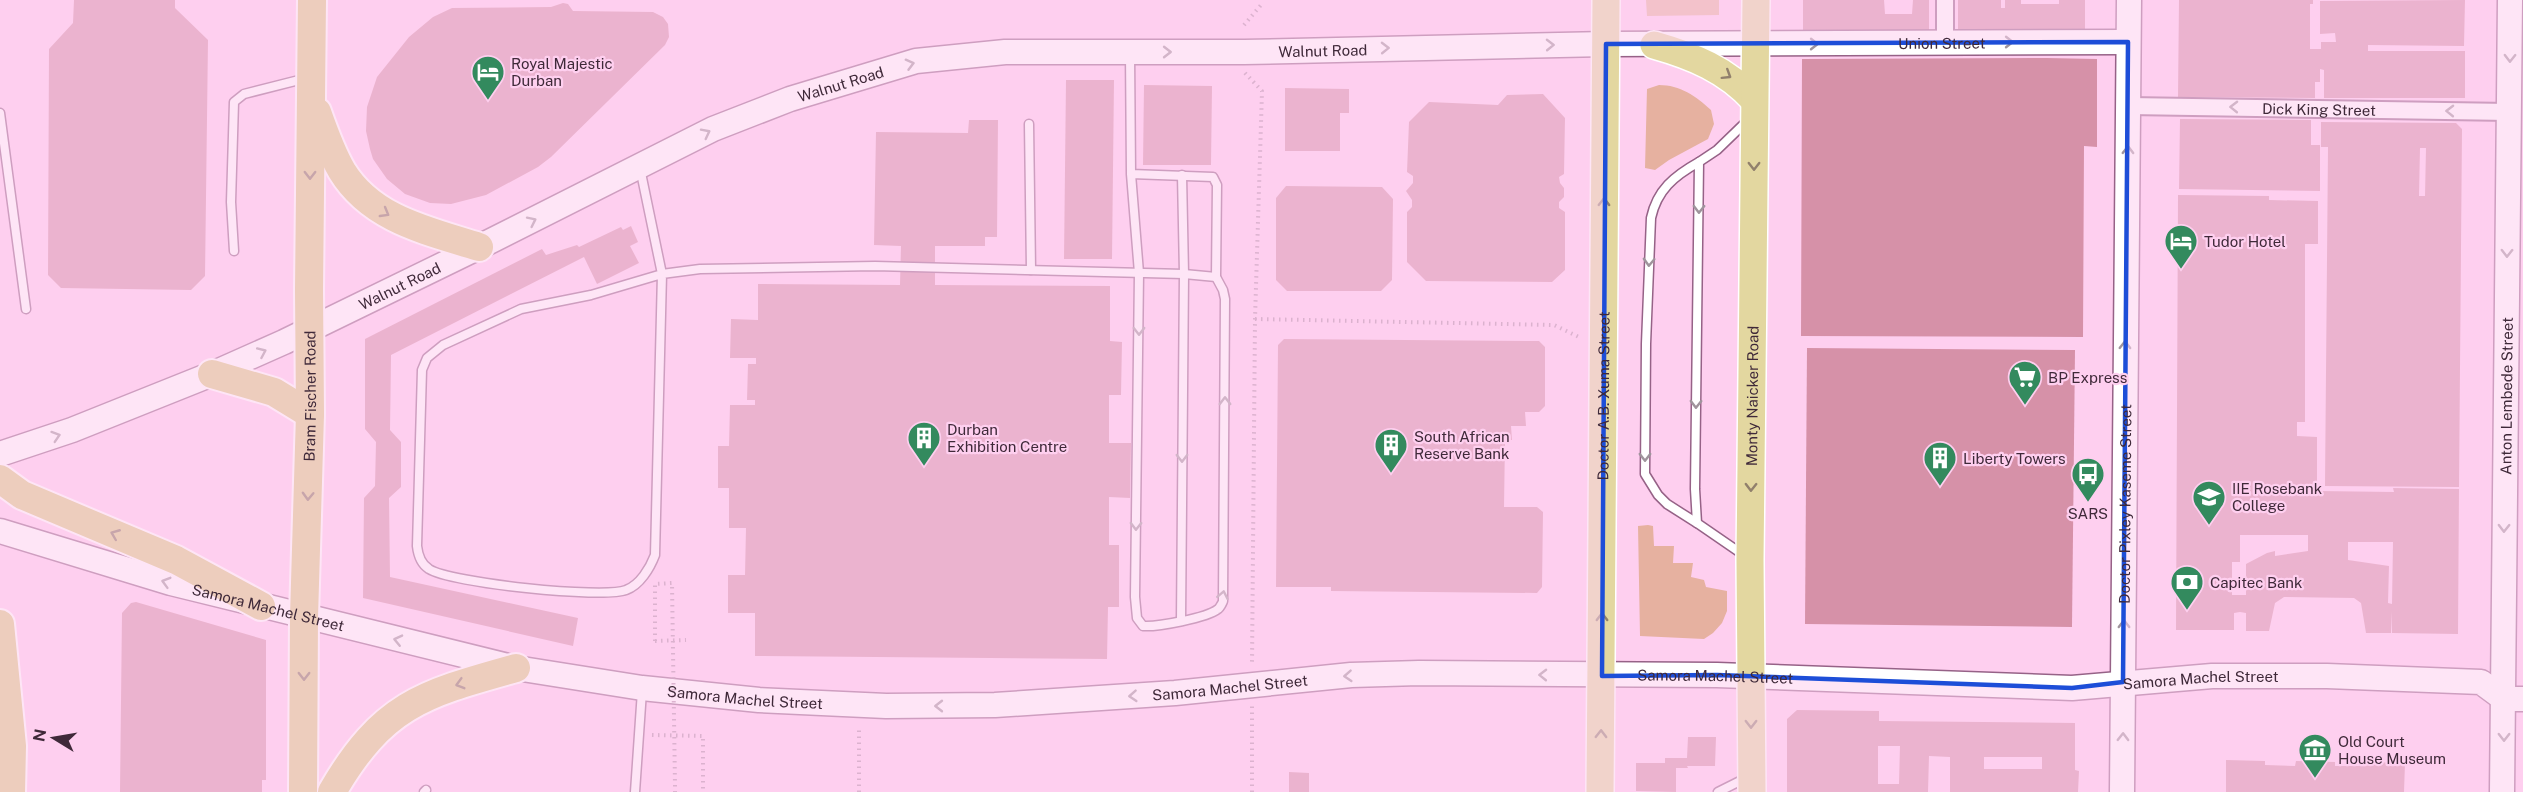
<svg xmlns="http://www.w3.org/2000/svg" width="2523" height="792" font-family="'Public Sans',sans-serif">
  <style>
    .green { fill: #e6b1a0 }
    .building { fill: #d691a8; fill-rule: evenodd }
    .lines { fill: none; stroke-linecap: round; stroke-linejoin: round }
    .service-casing { stroke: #966287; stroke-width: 11 }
    .minor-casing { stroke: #966287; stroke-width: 20 }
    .secondary-casing { stroke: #966287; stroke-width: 27 }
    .primary-casing { stroke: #fff; stroke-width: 30 }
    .trunk-casing { stroke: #fff; stroke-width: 32 }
    .path { stroke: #b48fa9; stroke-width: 4; stroke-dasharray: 1.5 4.5; stroke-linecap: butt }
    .service { stroke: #fff; stroke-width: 8 }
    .minor { stroke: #fff; stroke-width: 16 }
    .secondary { stroke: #fff; stroke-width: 24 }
    .primary { stroke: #e3d7a0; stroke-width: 27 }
    .trunk { stroke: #daca80; stroke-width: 28 }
    .path-bridge { stroke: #b48fa9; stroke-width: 4; stroke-dasharray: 1.5 4.5; stroke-linecap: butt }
    .oneway { stroke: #9f949c }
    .oneway2 { stroke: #91806c }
    .oneway3 { stroke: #857159 }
    .marked { fill: none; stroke: #1d4ed8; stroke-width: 4.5; stroke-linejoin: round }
    .labels { text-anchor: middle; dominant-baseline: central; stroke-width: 4.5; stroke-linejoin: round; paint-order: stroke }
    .street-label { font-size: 15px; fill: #3f2939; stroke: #fecfef }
    .poi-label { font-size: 15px; fill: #3f2939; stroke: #fecfef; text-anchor: start }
  </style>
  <rect width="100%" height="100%" fill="#fecfef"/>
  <g class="green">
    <polygon points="1646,0 1719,0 1719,15 1647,16"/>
    <path d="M1659 85C1680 85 1696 96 1711 110L1714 124 1708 139 1669 160 1655 170 1645 168 1647 89Z"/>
    <polygon points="1648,525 1653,526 1654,546 1674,546 1673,563 1693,563 1691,577 1704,580 1706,587 1727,591 1727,611 1722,623 1713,633 1704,639 1640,636 1638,526"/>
  </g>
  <g class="building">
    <polygon points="74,0 175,0 175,8 208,40 205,276 191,290 61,288 48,275 49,49 73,23"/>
    <polygon points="1803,0 1884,0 1885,14 1912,14 1913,0 1929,0 1929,31 1803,30"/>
    <polygon points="1958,0 2001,0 2001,8 2005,8 2005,0 2021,0 2021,4 2059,4 2059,0 2085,0 2085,32 1958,31"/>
    <polygon points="2179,0 2313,0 2313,4 2310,4 2310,49 2321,49 2321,42 2336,42 2335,33 2320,34 2320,1 2465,0 2464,46 2368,45 2368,51 2465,51 2465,98 2324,98 2324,70 2320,69 2320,82 2315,82 2315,98 2178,97"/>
    <polygon points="563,3 568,4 573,11 653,12 663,17 668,24 669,37 665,45 551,157 538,167 486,195 451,204 430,203 405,194 387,179 373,159 370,149 366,131 367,107 377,77 409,37 433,17 452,8 551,7"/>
    <polygon points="2047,58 2097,59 2097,147 2084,146 2083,337 1801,336 1802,59"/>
    <polygon points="1066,80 1114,80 1112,259 1064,259"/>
    <polygon points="1144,85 1212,86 1211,165 1143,165"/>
    <polygon points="1285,88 1349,89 1349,113 1340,113 1340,151 1285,151"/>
    <polygon points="1543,94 1565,118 1564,174 1559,177 1560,183 1564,188 1564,197 1559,202 1559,208 1565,212 1565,270 1552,282 1426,281 1407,262 1407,212 1412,207 1412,200 1406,191 1413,183 1413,176 1407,172 1409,122 1429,102 1498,105 1507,95"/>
    <polygon points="2180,119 2311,120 2311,145 2320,145 2320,191 2179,189"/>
    <polygon points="969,120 998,120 997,237 985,237 985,246 935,246 935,285 1110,286 1110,341 1122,342 1121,395 1109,395 1109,443 1131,443 1130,498 1109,497 1109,545 1119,545 1119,607 1108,607 1107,659 755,656 755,613 728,613 728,575 745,575 746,528 729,528 729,488 718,488 718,446 729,446 730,405 755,405 755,400 747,400 748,364 756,364 756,358 730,358 731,319 758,320 758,284 900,285 901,246 874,245 876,132 968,133"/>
    <path d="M2321 122 2456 123 2462 129 2459 487 2325 486 2328 147H2321ZM2420 148H2426L2425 196H2419Z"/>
    <polygon points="1286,186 1382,187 1393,199 1392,280 1381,291 1287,291 1276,280 1276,198"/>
    <path d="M2178 195 2269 196V200L2318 201V244H2305V422H2297V436L2317 437V491L2394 492 2393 488 2459 489 2458 634 2392 633 2391 611V633H2366L2361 603 2354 598 2284 597 2275 603 2269 631H2246V613L2240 612 2234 613V630H2176ZM2240 535H2308V551L2275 556V551L2267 553 2246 564V595H2232V562H2240ZM2348 542H2393L2392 604 2388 603 2389 566 2348 560Z"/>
    <polygon points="631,226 638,242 630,246 639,263 597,284 584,257 391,355 390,430 401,442 401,487 389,498 390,577 578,618 573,646 363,598 364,498 375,486 376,442 365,429 365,339 542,249 546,255 577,245 579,247 621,227 623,230"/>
    <polygon points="1284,339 1539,341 1545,347 1545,406 1539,412 1525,412 1526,426 1511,426 1512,440 1505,440 1504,507 1537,507 1543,512 1542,587 1537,593 1331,591 1331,587 1276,587 1278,345"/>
    <polygon points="1807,348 2075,350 2072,627 1805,624"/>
    <polygon points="136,602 266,640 266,780 262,780 262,792 120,792 122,613 131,603"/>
    <path d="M1797 710 1879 711V721L2075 723V770L2079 771 2078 792H1950V757L1929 756 1928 792H1787V719ZM1878 746H1900L1899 784H1878ZM1984 757H2042V769H1984Z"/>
    <polygon points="1688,737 1716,737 1715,766 1687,766 1688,768 1676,768 1676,792 1636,791 1636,763 1665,763 1665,758 1687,758"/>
    <polygon points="2226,760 2265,761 2265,765 2295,766 2296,761 2335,762 2335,766 2365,766 2365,762 2405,763 2404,792 2226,792"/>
    <polygon points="1289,772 1309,773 1309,792 1289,792"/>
  </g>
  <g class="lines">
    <g class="service-casing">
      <g id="service">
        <path d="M1130 53 1131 174 1139 273 1135 597 1137 618 1143 626C1157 627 1207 618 1218 609 1219 609 1223 602 1223 601L1225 299 1223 290 1216 277 1217 185 1213 177 1131 174"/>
        <polyline points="0,113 26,309"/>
        <polyline points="1029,124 1031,270"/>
        <path d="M640 168 662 274 655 555C650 568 640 585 626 590 603 599 450 583 429 569 421 564 418 555 417 546L422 370 427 358 443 345 521 309 591 295 662 274 700 269 875 266 1184 274 1216 277"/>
        <polyline points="234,251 231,202 234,102 244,94 307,78"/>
        <path d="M1697 523 1667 504 1658 495 1645 474 1646 344 1651 218C1657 190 1674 176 1699 162"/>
        <polyline points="1745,556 1697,523 1695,489 1699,162 1717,150 1748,120"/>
        <polyline points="1181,620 1184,274 1182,175"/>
        <polyline points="424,792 426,790"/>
        <polyline points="635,792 642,691"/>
        <polyline points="1718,792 1748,777"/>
      </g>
    </g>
    <g class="minor-casing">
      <g id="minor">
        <polyline points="1945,0 1945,43"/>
        <path id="s1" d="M2129 106 2509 112"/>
      </g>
    </g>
    <g class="secondary-casing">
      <g id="secondary">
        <path id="s2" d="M0 454 72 430 212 374 284 342 479 247 713 129 790 99 916 61 1005 52H1244L1606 44 2128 42"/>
        <path id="s3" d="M0 531 171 583 516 668 642 688 759 700 886 706 995 705 1175 693 1351 675 1419 673 1717 675 2072 688 2212 676H2327L2481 682 2504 699H2523"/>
        <path id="s4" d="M2122 792 2129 0"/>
        <path id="s5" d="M2502 792 2510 0"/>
      </g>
    </g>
    <g class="primary-casing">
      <g id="primary">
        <path d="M1654 45C1693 56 1727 70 1754 100"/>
        <path id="s6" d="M1600 792 1606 0"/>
        <path id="s7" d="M1752 792 1750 560 1756 0"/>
      </g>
    </g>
    <g class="trunk-casing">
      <g id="trunk">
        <path d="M317 112C324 132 331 152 342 171 372 220 429 231 479 247"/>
        <polyline points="212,374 274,392 310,414"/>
        <polyline points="0,479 22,495 176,560 261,606"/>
        <polyline points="0,624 12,746 11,792"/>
        <path id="s8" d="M303 792 304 617 310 414 309 290 312 0"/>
        <path d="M332 792C383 704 423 694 516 668"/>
      </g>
    </g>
    <g class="path">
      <polyline points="1244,25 1261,5"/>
      <polyline points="1245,73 1262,91 1255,319 1252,665"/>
      <polyline points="1255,319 1554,325 1581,338"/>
      <polyline points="655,641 686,640"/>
      <polyline points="652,735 703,736 703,792"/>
      <polyline points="675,785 675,792"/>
      <polyline points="859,792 859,727"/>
      <polyline points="1252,792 1252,706"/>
    </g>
    <use href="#service" class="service"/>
    <use href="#minor" class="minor"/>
    <use href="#secondary" class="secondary"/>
    <use href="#primary" class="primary"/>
    <use href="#trunk" class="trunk"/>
    <polyline class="path-bridge" points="655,641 655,584 672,583 675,785"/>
  </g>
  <defs><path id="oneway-chevron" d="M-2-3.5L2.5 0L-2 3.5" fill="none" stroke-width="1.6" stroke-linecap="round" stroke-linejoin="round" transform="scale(1.5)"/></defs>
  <g class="oneway">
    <use href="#oneway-chevron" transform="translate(2009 42)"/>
    <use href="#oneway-chevron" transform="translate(1814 44)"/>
    <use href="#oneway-chevron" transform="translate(1550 45) rotate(-1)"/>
    <use href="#oneway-chevron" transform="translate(1385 48) rotate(-1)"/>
    <use href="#oneway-chevron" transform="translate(1167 52)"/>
    <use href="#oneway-chevron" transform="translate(2510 58) rotate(91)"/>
    <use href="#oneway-chevron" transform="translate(910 64) rotate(-15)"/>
    <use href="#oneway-chevron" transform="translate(2234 107) rotate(-179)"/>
    <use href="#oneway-chevron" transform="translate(2450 111) rotate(-179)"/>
    <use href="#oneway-chevron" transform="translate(706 133) rotate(-27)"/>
    <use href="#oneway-chevron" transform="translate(2128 150) rotate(-89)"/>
    <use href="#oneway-chevron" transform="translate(1699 209) rotate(91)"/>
    <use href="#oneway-chevron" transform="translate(532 221) rotate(-26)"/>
    <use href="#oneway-chevron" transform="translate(2507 253) rotate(91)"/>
    <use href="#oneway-chevron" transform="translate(1649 262) rotate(92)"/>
    <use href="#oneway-chevron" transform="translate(1139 331) rotate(90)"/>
    <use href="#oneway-chevron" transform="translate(2125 345) rotate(-89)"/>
    <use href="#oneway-chevron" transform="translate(262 352) rotate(-24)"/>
    <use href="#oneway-chevron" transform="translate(1225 401) rotate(-90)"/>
    <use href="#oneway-chevron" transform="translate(1696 404) rotate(91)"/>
    <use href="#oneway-chevron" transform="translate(56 436) rotate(-18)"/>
    <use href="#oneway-chevron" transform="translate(1645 457) rotate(90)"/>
    <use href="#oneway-chevron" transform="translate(1182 458) rotate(90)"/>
    <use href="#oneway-chevron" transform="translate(1136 526) rotate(91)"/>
    <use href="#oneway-chevron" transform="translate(2504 528) rotate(91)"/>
    <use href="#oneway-chevron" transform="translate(166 582) rotate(-164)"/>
    <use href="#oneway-chevron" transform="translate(1223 595) rotate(-79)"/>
    <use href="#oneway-chevron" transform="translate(2124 624) rotate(-90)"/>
    <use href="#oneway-chevron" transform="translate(398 640) rotate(-167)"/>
    <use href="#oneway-chevron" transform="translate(1543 675) rotate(-179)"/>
    <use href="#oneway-chevron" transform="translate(1348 676) rotate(176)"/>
    <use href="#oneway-chevron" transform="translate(1133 696) rotate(176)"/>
    <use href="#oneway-chevron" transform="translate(939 706) rotate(180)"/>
    <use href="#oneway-chevron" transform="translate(2123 737) rotate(-89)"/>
    <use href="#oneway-chevron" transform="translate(2504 737) rotate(90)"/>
  </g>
  <g class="oneway2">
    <use href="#oneway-chevron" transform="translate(1727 75) rotate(32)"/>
    <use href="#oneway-chevron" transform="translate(1754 166) rotate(90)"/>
    <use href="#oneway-chevron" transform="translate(1604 202) rotate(-89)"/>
    <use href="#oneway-chevron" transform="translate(1751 487) rotate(91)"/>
    <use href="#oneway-chevron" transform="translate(1602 617) rotate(-90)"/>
    <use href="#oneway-chevron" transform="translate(1751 724) rotate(90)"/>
    <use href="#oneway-chevron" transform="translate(1601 734) rotate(-89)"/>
  </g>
  <g class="oneway3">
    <use href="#oneway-chevron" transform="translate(310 175) rotate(90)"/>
    <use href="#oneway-chevron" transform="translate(385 213) rotate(30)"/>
    <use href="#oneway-chevron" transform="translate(308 496) rotate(92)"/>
    <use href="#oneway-chevron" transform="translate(115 534) rotate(-158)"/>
    <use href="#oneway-chevron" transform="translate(304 676) rotate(90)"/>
    <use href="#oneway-chevron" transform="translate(460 684) rotate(164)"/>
  </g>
  <path d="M0 0H2523V792H0ZM2128 42 2123 682 2072 688 1717 675 1602 676 1606 44Z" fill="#fecfef" fill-opacity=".55" fill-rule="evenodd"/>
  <path class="marked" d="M2128 42 2123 682 2072 688 1717 675 1602 676 1606 44Z"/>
  <defs>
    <g id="hotel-pin" transform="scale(1.725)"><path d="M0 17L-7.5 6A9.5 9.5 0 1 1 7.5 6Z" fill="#338a5e" stroke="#fecfef"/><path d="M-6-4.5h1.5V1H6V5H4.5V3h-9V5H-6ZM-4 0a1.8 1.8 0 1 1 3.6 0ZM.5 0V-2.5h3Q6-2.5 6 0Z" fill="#fff"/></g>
    <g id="supermarket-pin" transform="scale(1.725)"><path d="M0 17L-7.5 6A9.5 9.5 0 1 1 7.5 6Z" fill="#338a5e" stroke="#fecfef"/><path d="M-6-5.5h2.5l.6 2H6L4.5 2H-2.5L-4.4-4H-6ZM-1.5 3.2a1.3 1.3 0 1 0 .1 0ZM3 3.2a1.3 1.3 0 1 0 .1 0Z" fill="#fff"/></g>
    <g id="building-pin" transform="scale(1.725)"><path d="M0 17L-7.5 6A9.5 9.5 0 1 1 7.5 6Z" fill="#338a5e" stroke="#fecfef"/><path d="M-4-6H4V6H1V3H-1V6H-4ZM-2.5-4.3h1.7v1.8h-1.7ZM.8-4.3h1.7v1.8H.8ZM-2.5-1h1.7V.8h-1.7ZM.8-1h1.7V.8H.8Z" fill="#fff"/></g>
    <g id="bus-pin" transform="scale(1.725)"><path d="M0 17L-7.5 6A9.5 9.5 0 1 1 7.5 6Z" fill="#338a5e" stroke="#fecfef"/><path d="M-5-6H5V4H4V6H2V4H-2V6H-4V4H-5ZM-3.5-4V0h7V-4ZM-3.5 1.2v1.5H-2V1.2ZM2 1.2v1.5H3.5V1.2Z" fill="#fff"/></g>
    <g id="university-pin" transform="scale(1.725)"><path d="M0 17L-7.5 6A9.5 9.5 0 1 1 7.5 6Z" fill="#338a5e" stroke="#fecfef"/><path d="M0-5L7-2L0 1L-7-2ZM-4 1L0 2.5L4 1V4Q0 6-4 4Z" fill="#fff"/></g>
    <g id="bank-pin" transform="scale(1.725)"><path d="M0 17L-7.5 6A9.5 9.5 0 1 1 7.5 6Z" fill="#338a5e" stroke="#fecfef"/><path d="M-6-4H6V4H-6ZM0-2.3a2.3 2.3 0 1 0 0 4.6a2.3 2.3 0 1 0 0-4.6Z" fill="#fff"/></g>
    <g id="museum-pin" transform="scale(1.725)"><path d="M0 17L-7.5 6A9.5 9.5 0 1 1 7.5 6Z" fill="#338a5e" stroke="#fecfef"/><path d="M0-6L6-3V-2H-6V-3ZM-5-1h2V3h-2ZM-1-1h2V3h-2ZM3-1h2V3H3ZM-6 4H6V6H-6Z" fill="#fff"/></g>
  </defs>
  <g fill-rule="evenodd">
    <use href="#hotel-pin" x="488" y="72"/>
    <use href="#hotel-pin" x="2181" y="241"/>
    <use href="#supermarket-pin" x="2025" y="377"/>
    <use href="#building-pin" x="924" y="438"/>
    <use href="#building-pin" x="1391" y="445"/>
    <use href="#building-pin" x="1940" y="458"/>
    <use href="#bus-pin" x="2088" y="474"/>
    <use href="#university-pin" x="2209" y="497"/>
    <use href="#bank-pin" x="2187" y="582"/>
    <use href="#museum-pin" x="2315" y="750"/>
  </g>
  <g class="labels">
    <g class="street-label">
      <text stroke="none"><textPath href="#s2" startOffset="2025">Union Street</textPath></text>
      <text stroke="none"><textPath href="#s2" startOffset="1406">Walnut Road</textPath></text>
      <text stroke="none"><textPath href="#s2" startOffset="920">Walnut Road</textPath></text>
      <text stroke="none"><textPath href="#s1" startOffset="190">Dick King Street</textPath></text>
      <text stroke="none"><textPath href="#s2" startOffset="434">Walnut Road</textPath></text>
      <text stroke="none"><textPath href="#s8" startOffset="396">Bram Fischer Road</textPath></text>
      <text stroke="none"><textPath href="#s6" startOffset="396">Doctor A.B. Xuma Street</textPath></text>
      <text stroke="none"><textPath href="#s7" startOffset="396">Monty Naicker Road</textPath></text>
      <text stroke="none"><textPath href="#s5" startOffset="396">Anton Lembede Street</textPath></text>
      <text stroke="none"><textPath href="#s4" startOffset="288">Doctor Pixley Kaseme Street</textPath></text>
      <text stroke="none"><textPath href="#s3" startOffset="279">Samora Machel Street</textPath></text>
      <text stroke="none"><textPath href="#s3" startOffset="1737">Samora Machel Street</textPath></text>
      <text stroke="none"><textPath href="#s3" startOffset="2223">Samora Machel Street</textPath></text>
      <text stroke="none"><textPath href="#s3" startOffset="1251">Samora Machel Street</textPath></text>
      <text stroke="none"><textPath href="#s3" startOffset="765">Samora Machel Street</textPath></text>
    </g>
    <g class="poi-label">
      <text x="511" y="63">Royal Majestic<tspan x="511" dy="17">Durban</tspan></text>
      <text x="2204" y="241">Tudor Hotel</text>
      <text x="2048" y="377">BP Express</text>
      <text x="947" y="429">Durban<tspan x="947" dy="17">Exhibition Centre</tspan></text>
      <text x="1414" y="436">South African<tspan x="1414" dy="17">Reserve Bank</tspan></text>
      <text x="1963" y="458">Liberty Towers</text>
      <text x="2232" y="488">IIE Rosebank<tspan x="2232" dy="17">College</tspan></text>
      <text x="2088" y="513" text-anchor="middle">SARS</text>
      <text x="2210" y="582">Capitec Bank</text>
      <text x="2338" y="741">Old Court<tspan x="2338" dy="17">House Museum</tspan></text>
    </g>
  </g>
  <g transform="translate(54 738) rotate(281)" stroke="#fecfef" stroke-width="4.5" paint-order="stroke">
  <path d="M0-4.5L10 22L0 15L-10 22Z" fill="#3f2939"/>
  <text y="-9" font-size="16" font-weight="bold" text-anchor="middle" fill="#3f2939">N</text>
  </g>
</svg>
